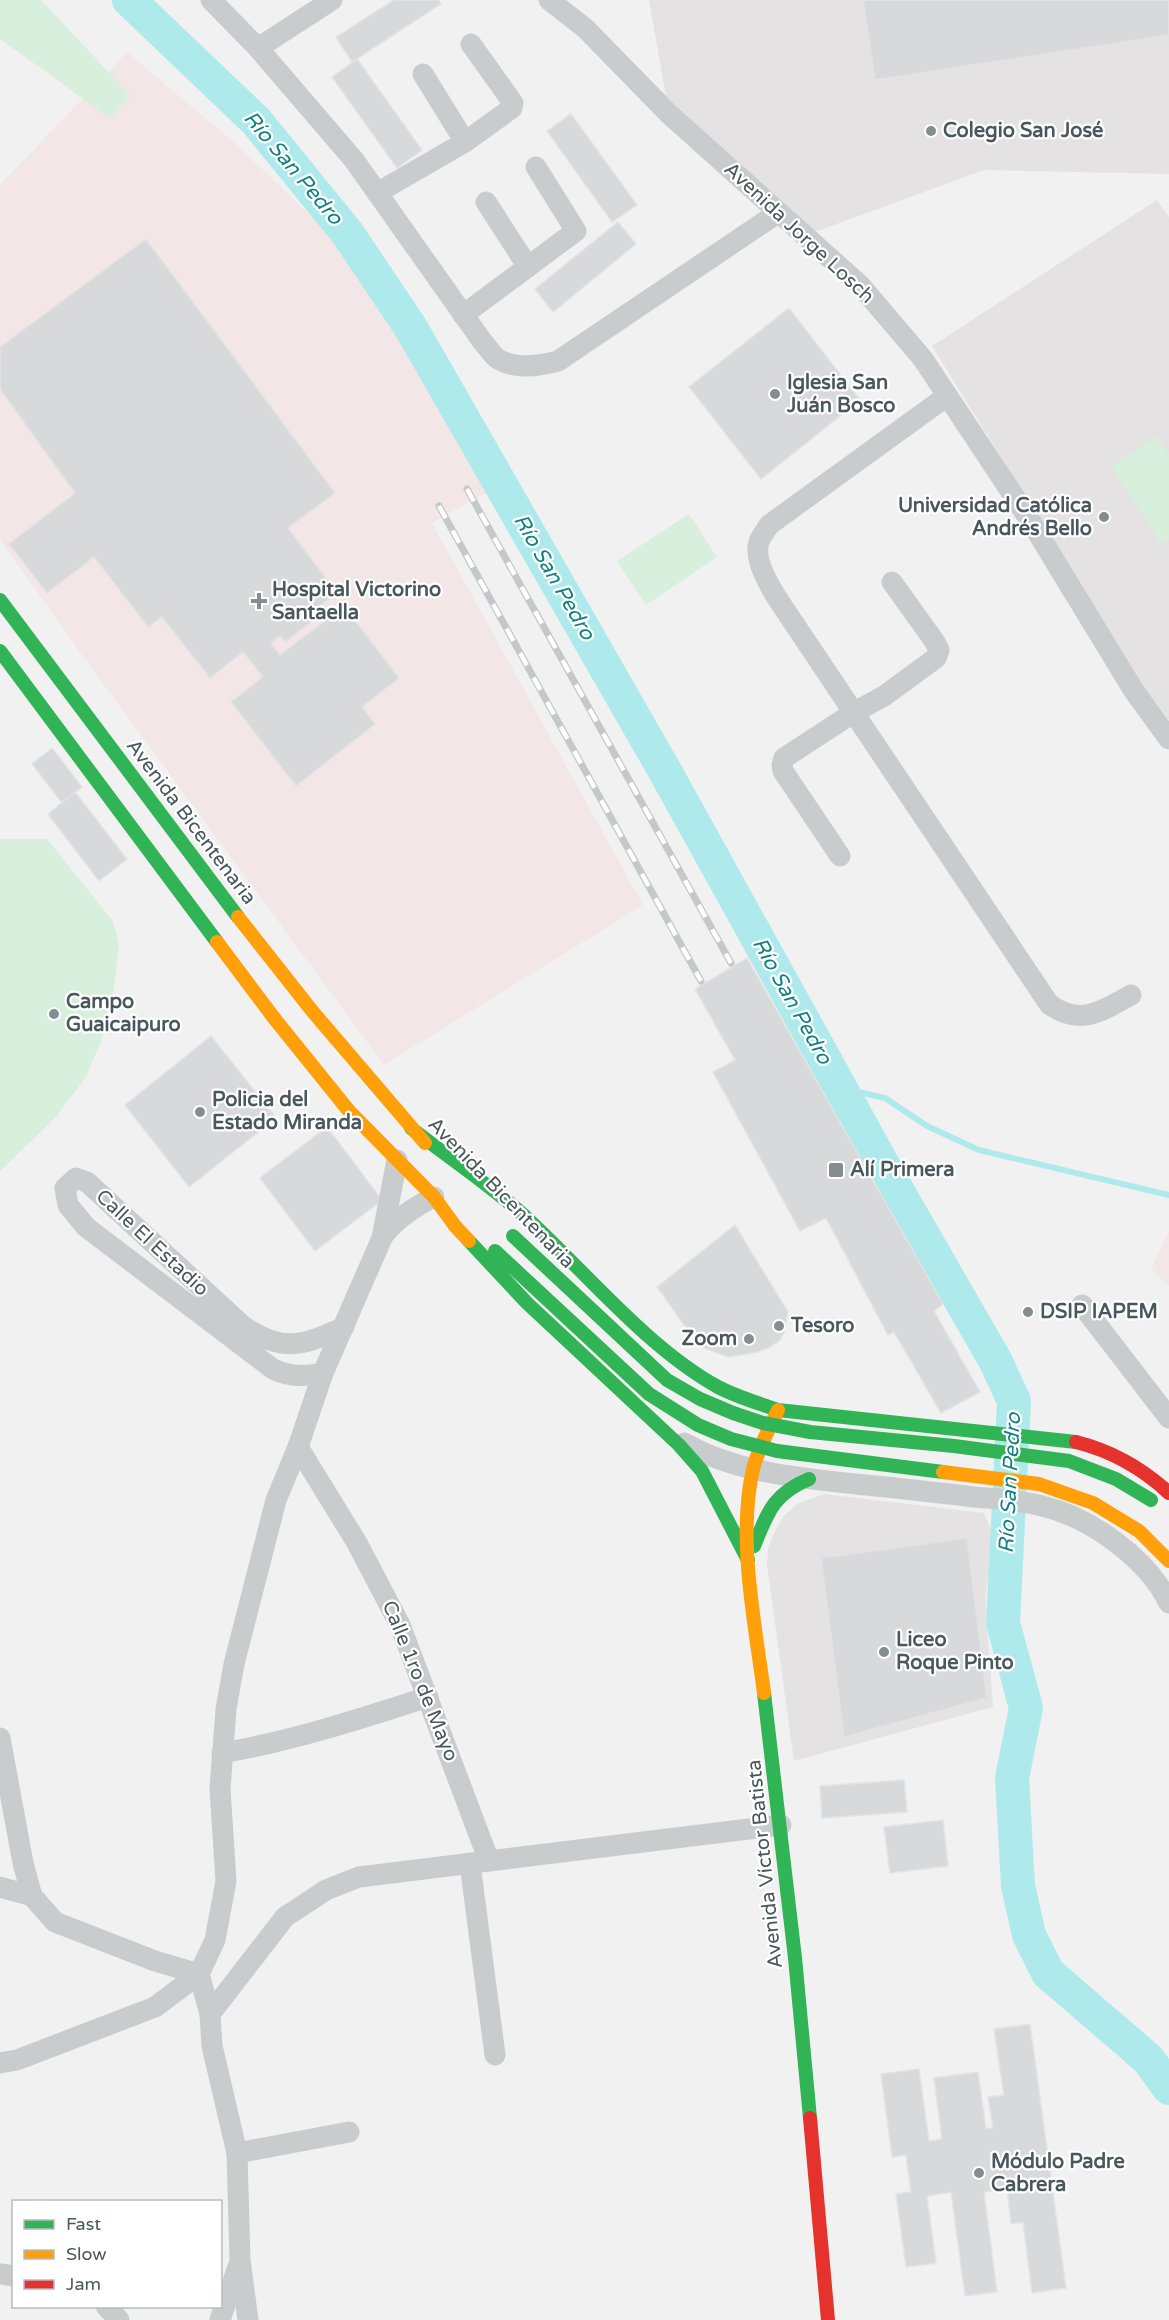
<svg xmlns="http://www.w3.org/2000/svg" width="1169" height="2320" font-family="'Varela Round',sans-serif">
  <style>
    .education { fill: #e4e2e3 }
    .medical { fill: #f3e6e7 }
    .green { fill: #d7efdc }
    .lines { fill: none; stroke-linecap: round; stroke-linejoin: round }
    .stream { stroke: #aeeaeb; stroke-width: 6 }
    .river { stroke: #aeeaeb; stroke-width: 34 }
    .building { fill: #d8d9da; stroke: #e3e3e4; stroke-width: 1.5 }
    .street { stroke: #c9cccd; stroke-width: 21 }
    .fast { stroke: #30b455; stroke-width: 14 }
    .slow { stroke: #ff9f0a; stroke-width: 14 }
    .jam { stroke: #e5322d; stroke-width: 14 }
    .rail-casing { stroke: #c5c7c8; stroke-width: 7 }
    .rail { stroke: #fff; stroke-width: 4.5; stroke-dasharray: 14; stroke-linecap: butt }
    .fast-bridge { stroke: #30b455; stroke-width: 14 }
    .slow-bridge { stroke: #ff9f0a; stroke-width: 14 }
    .poi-dot { fill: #848e91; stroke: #fff; stroke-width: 2 }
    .labels { text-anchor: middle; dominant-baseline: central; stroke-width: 4.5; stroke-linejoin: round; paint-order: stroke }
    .poi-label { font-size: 20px; font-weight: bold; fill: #49585d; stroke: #fff; text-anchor: start }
    .street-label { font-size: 20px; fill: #49585d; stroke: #fff }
    .water-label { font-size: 21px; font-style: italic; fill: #127f81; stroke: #fff }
  </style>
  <rect width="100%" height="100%" fill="#f2f1f1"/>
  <g class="education">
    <polygon points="649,0 1169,0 1169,174 984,170 812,233 669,114"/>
    <polygon points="1157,200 1169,217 1169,720 1144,688 932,346"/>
    <polygon points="824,1494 984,1513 994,1536 985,1597 993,1707 794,1761 767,1566 768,1549 773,1535 784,1516 797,1504"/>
  </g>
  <g class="medical">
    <polygon points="127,52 236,144 331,235 373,288 489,491 432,523 643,905 384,1065 87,662 0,540 0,185"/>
    <polygon points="1169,1231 1169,1286 1151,1269"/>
  </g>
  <g class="green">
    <polygon points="0,0 41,0 131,96 110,118 0,39"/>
    <polygon points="1157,436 1169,455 1169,539 1161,544 1111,466"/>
    <polygon points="689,514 717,557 646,605 617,561"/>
    <polygon points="0,839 47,839 113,921 119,945 114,988 101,1041 86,1077 55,1118 0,1171"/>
  </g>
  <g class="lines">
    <polyline class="stream" points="844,1096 863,1093 885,1098 927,1126 979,1150 1169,1195"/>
    <polyline class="river" points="129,0 256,121 348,234 411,328 666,773 893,1183 995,1360 1014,1401 1003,1623 1026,1708 1012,1778 1018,1886 1029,1935 1048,1973 1148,2059 1169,2088"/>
  </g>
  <g class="building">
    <polygon points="394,0 439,0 441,4 352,62 336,37"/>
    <polygon points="863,0 1169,0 1169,35 875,80"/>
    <polygon points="357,59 422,150 397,168 332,77"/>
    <polygon points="571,114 637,205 612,222 547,131"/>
    <polygon points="618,222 636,244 553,312 535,289"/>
    <polygon points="146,239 335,493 288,528 337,593 311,613 315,619 285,642 280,636 271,643 280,655 344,606 399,678 362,707 375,724 296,786 231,702 263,677 243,652 210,678 162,617 148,627 94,557 47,593 9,544 75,493 0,389 0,347"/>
    <polygon points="789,308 860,400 761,479 689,387"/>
    <polygon points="52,748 82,787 62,803 32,764"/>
    <polygon points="75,792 127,859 99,881 48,814"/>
    <polygon points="747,958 943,1304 934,1311 980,1392 941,1413 894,1332 888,1335 826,1218 800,1231 713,1072 735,1060 695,989"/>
    <polygon points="211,1036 276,1118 189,1187 125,1105"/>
    <polygon points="327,1127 382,1200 315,1251 260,1178"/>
    <polygon points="735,1225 788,1312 784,1333 779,1341 768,1348 758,1352 728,1357 699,1346 657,1287"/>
    <polygon points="967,1538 987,1698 844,1737 821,1558"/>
    <polygon points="904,1780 907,1812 822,1818 820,1786"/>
    <polygon points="943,1820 948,1866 890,1873 884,1827"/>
    <polygon points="1030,2024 1066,2288 1032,2293 1023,2222 1011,2224 1007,2189 984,2192 997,2292 965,2296 951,2192 927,2196 936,2263 906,2267 896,2194 911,2192 906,2155 892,2157 881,2074 919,2069 929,2141 942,2139 934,2078 978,2072 986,2129 993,2128 988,2097 1004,2095 994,2029"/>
  </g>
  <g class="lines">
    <g class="street">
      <path d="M211 0 258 48 354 160 482 341C487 346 492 355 498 359 516 370 539 366 558 361L779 212"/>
      <polyline points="549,0 585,28 669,114 860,285 923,359 1031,522 1134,691 1169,739"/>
      <polyline points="258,48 332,0"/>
      <polyline points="423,74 465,142"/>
      <polyline points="377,193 465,142 512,108 513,103 471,44"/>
      <polyline points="486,202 528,267"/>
      <polyline points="463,315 576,231 536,167"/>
      <path d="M947 396 769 525C766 530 761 536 759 542 753 560 771 589 781 604L1049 1004C1080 1027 1102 1011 1131 995"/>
      <polyline points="840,856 783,771 782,765 784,758 853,713 884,696 936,658 939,650 935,642 892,582"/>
      <path d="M382 1237C397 1218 413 1208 434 1197"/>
      <polyline points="1082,1305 1169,1418"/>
      <path d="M323 1373C306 1377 289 1377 273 1369L86 1227 68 1205 65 1188 76 1178 87 1182 243 1326C282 1353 303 1346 344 1327"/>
      <path d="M684 1443C735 1472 798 1478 856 1484 895 1488 935 1492 974 1497 996 1499 1020 1500 1042 1506 1090 1517 1147 1558 1169 1603"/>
      <polyline points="298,1447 357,1543 400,1625 489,1861"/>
      <polyline points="0,1738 23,1863 32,1896 55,1922 155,1961 199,1974 210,2014"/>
      <path d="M222 1753C292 1741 360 1719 428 1697"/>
      <polyline points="470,1864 495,2055"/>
      <polyline points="0,1887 32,1896"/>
      <polyline points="0,2063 17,2060 155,2007 199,1974 215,1940 226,1881 220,1789 226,1709 234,1664 276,1500 298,1447 323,1373 382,1238 397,1160"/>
      <polyline points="237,2153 349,2132"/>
      <polyline points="0,2274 14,2276"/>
      <polyline points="106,2306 119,2320"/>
      <polyline points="220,2320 238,2267"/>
      <polyline points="248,2320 240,2260 237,2153 212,2046 210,2014 285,1917 326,1890 359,1877 781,1825"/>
    </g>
    <g class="fast">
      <polyline points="0,600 238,917"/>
      <polyline points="0,651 217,942"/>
      <path d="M411 1128C449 1158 495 1188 530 1221 588 1275 649 1349 718 1387 737 1397 758 1403 778 1410L1076 1442"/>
      <polyline points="469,1241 527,1303 679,1445 702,1471 748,1560"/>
      <path d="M754 1546C768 1512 773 1494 809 1479"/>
      <polyline points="764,1693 795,1958 810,2118"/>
    </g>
    <g class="slow">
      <polyline points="238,917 313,1012 425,1143"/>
      <polyline points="217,942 274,1018 349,1111 434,1197 455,1226 469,1241"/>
      <path d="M764 1693C755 1623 737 1539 753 1469 758 1449 769 1429 778 1410"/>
    </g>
    <g class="jam">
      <path d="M1076 1442C1112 1451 1142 1468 1169 1493"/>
      <polyline points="810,2118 828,2320"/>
    </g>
    <g class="rail-casing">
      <g id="rail">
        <polyline points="467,489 731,963"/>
        <polyline points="439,506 701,981"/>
      </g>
    </g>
    <use href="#rail" class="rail"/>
    <g class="fast-bridge">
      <polyline points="513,1236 667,1380 700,1399 733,1413 763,1423 810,1432 954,1446 1069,1461 1116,1479 1151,1500"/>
      <polyline points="495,1251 649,1394 698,1425 731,1439 777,1451 943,1472"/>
    </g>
    <polyline class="slow-bridge" points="943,1472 1039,1484 1093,1503 1139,1531 1169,1561"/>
  </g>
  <g class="poi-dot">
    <circle cx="931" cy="131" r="6"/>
    <circle cx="775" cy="394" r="6"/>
    <circle cx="1104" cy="517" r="6"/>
    <path d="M256 592h6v6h6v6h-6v6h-6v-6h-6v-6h6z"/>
    <circle cx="54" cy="1014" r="6"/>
    <circle cx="200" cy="1112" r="6"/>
    <rect x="828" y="1162" width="16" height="16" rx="3"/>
    <circle cx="1028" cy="1312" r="6"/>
    <circle cx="779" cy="1326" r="6"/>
    <circle cx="749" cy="1339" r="6"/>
    <circle cx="884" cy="1652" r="6"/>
    <circle cx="979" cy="2173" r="6"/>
  </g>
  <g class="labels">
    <g class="poi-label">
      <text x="943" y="131">Colegio San José</text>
      <text x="787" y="383">Iglesia San<tspan x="787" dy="23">Juán Bosco</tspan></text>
      <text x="1092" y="506" text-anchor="end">Universidad Católica<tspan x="1092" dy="23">Andrés Bello</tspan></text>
      <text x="272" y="590">Hospital Victorino<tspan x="272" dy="23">Santaella</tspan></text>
      <text x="66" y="1002">Campo<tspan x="66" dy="23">Guaicaipuro</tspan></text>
      <text x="212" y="1100">Policia del<tspan x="212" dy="23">Estado Miranda</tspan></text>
      <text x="850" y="1170">Alí Primera</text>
      <text x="1040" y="1312">DSIP IAPEM</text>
      <text x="791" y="1326">Tesoro</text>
      <text x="737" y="1339" text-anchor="end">Zoom</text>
      <text x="896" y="1640">Liceo<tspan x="896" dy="23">Roque Pinto</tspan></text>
      <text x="991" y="2162">Módulo Padre<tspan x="991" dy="23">Cabrera</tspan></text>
    </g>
    <g class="street-label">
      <text transform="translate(799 233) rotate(43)">Avenida Jorge Losch</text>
      <text transform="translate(191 822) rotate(53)">Avenida Bicentenaria</text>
      <text transform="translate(501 1193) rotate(46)">Avenida Bicentenaria</text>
      <text transform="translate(152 1243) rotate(43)">Calle El Estadio</text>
      <text transform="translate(420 1681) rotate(68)">Calle 1ro de Mayo</text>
      <text transform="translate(765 1864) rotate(-96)">Avenida Víctor Batista</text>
    </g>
    <g class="water-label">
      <text transform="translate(293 168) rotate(50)">Río San Pedro</text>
      <text transform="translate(554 577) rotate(60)">Río San Pedro</text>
      <text transform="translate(792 1001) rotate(61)">Río San Pedro</text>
      <text transform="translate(1010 1483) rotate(-87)">Río San Pedro</text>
    </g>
  </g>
  <rect x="12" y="2200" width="210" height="108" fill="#ffffff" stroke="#b6bcbe" stroke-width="1.5"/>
  <rect x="24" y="2220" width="30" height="9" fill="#30b455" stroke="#b6bcbe" stroke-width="1.5"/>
  <text x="66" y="2230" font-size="18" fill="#49585d">Fast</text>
  <rect x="24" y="2250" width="30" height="9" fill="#ff9f0a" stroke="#b6bcbe" stroke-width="1.5"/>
  <text x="66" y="2260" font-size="18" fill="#49585d">Slow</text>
  <rect x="24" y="2280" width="30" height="9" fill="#e5322d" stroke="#b6bcbe" stroke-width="1.5"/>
  <text x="66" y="2290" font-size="18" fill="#49585d">Jam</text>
</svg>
